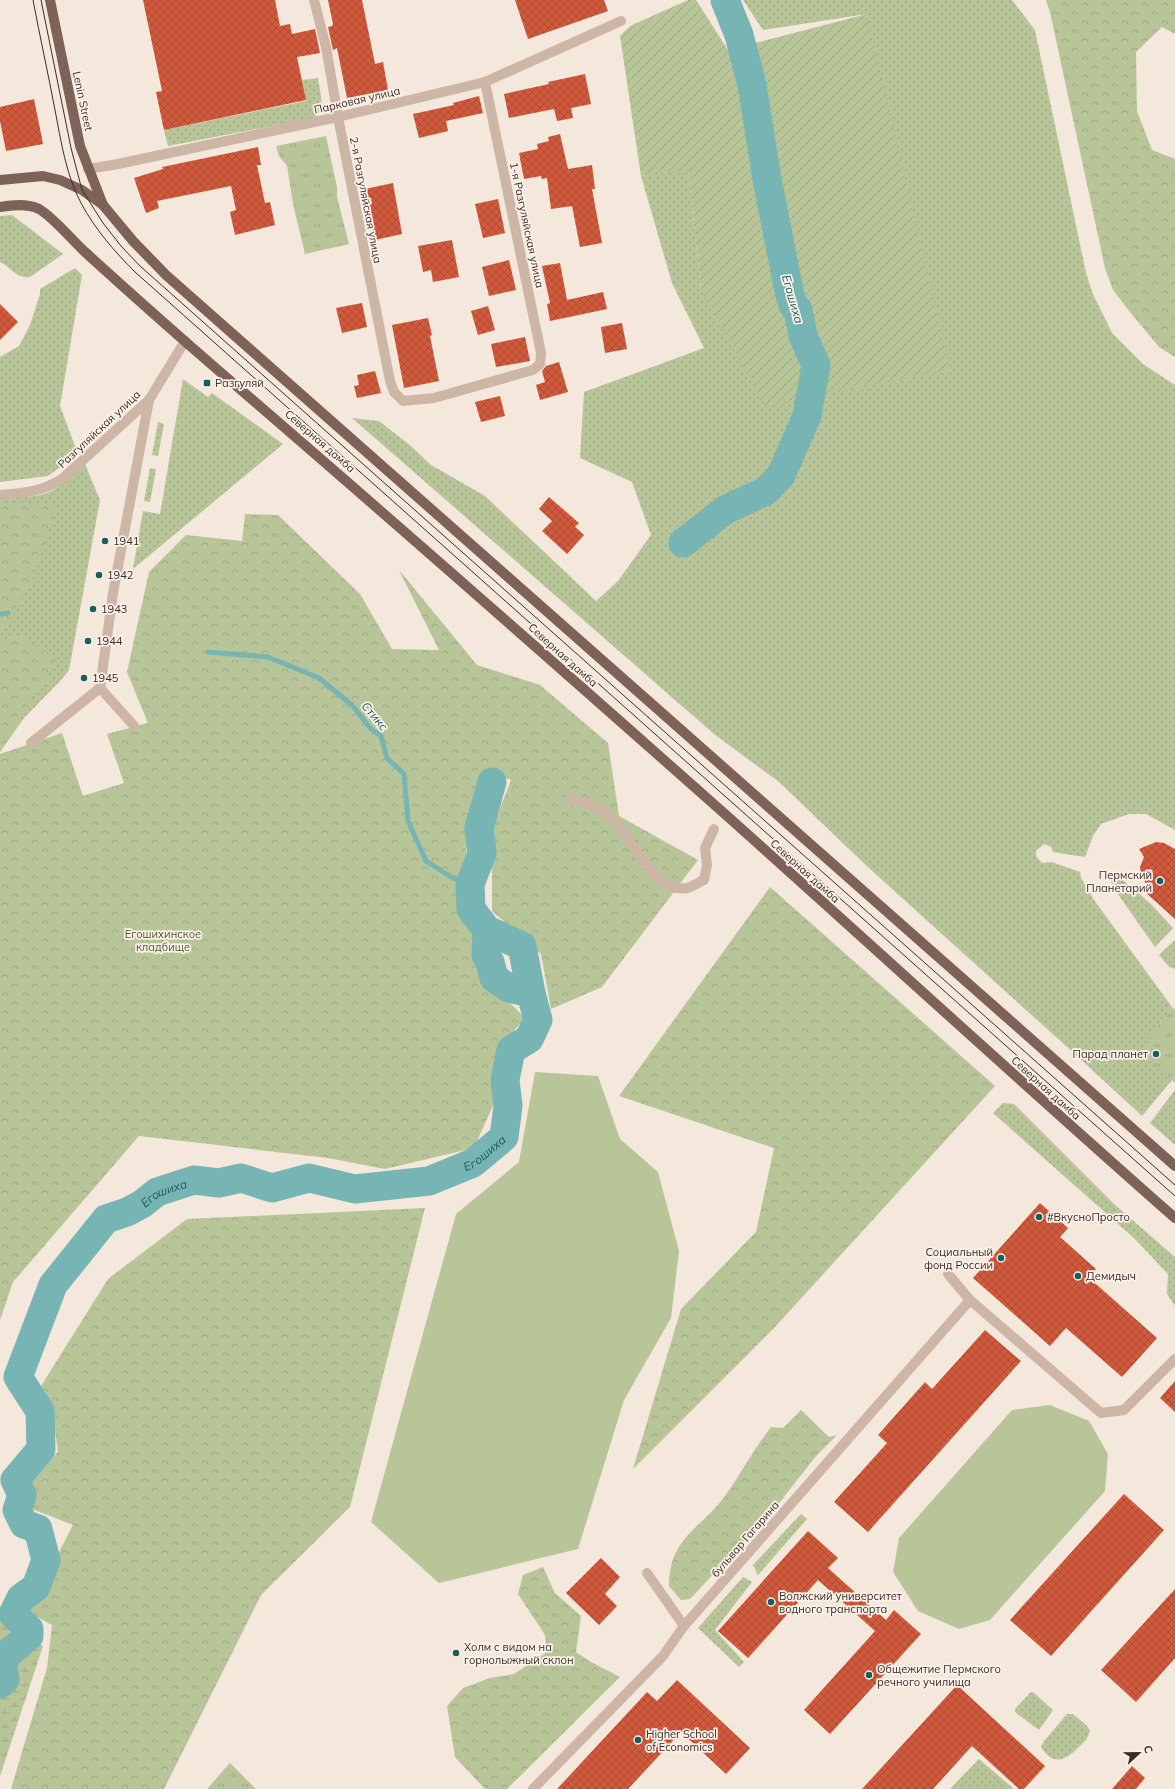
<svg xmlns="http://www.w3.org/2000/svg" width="1175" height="1789" font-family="Mulish,sans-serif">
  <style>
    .grass { fill: url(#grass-dots) }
    .forest { fill: url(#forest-crowns) }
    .wetland { fill: url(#wetland-marsh) }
    .park { fill: url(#park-tufts) }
    .garden { fill: url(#garden-furrows) }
    .pitch { fill: #b8c599 }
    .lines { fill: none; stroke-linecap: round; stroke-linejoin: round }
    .stream { stroke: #77b4b4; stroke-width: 5 }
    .river { stroke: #77b4b4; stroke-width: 29 }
    .building { fill: url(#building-cross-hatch) }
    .minor { stroke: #cdb6a6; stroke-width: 10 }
    .major { stroke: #7c6257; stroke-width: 10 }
    .tram { stroke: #392c27; stroke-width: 1 }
    .poi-dot { fill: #195d5e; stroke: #fbf1e8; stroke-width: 1.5 }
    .labels { text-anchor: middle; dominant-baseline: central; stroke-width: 3.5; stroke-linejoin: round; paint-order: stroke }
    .street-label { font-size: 11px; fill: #392c27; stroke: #fbf1e8 }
    .poi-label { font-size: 11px; fill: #392c27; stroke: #fbf1e8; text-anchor: start }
    .park-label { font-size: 11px; fill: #4a5929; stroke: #fbf1e8 }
    .water-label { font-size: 12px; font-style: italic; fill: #195d5e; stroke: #fbf1e8 }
  </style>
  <defs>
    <pattern id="grass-dots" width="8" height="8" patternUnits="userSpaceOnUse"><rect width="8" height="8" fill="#b8c599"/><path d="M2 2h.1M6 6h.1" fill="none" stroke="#9fa984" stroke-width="1.8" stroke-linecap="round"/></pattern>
    <pattern id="forest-crowns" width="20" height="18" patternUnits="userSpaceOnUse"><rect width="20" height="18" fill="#b8c599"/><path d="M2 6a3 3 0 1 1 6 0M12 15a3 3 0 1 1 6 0" fill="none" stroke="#9fa984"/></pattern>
    <pattern id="wetland-marsh" width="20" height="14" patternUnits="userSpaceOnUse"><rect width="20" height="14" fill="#b8c599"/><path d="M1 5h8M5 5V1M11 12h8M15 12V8" fill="none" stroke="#9fa984"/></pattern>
    <pattern id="park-tufts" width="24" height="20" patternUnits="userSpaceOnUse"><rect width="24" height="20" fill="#b8c599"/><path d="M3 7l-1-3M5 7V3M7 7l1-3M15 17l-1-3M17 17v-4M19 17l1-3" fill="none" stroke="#9fa984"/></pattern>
    <pattern id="garden-furrows" width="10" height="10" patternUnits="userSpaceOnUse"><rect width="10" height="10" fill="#b8c599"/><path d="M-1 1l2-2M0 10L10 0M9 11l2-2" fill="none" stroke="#9fa984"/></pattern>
    <pattern id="building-cross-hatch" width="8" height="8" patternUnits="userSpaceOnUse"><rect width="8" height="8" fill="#d15a3d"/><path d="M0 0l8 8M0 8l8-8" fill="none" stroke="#ab4b33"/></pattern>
  </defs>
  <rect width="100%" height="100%" fill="#f4e7db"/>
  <g class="grass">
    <polygon points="743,0 1012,0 1035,30 1086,273 1093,294 1112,333 1143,364 1175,385 1175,830 1146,814 1129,814 1101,824 1093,836 1085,857 1053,852 1051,847 1044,844 1036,851 1036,856 1042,863 1052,862 1080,872 1081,878 1094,900 1172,1007 1141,1052 1172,1080 1142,1116 1077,1056 870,869 779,782 714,734 352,418 379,421 411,446 431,465 485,496 596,601 618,581 651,535 632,482 580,458 584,392 704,348 672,283 641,176 688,169 701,289 867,14 763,30"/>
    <path d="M318 78C319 90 327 110 314 118L168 146 164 130 306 101 302 80Z"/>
    <path d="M12 215 63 254 30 277C16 279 11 267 0 262V216Z"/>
    <polygon points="75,268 82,275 60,406 78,454 48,476 0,482 0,357 19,346 30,325 40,294 40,289"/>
    <polygon points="183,379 208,397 212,393 283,444 133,569 143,511 160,514"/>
    <polygon points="158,422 164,424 158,456 152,455"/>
    <path d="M85 464 100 500 69 670 61 680 24 718 0 752V498C15 497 33 498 47 493 61 487 73 474 85 464Z"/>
    <polygon points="150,468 156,469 150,502 144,501"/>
    <polygon points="1116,874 1152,905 1173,928 1155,947 1115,890 1111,881"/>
    <polygon points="1175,940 1175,969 1169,967 1159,955"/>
    <polygon points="1175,1090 1175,1145 1150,1123"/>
    <polygon points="1003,1103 1014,1104 1114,1204 1175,1257 1175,1306 1167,1294 1168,1274 1134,1238 993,1113"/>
    <polygon points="801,1514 807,1519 758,1575 753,1565"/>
    <polygon points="743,1577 752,1582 715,1630 744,1662 739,1667 698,1628"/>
    <polygon points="1031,1692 1033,1692 1053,1710 1039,1730 1015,1712 1015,1709"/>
    <path d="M1067 1714H1073L1087 1726 1090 1731C1088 1738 1085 1741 1080 1746 1066 1760 1053 1767 1041 1747L1044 1741Z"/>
    <polygon points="979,1759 1014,1789 950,1789"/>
  </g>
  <g class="forest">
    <polygon points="1046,0 1175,0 1175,34 1162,27 1136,52 1137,111 1152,150 1175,159 1175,357 1159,347 1130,312 1113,290 1105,268 1050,12"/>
    <polygon points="0,503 57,503 34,577 0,634"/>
    <polygon points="245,514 278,515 360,594 392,649 439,650 399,570 477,665 540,685 608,743 619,816 698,860 602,987 551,1009 541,954 492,911 492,829 511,780 487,770 471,813 462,885 465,913 479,942 481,965 495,988 525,1018 497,1051 499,1092 474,1148 385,1169 328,1158 139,1136 13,1282 0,1320 0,754 62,733 83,796 124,783 107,734 148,723 127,672 149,572 186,535 242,541"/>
    <polygon points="21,636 58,659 0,752 0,640"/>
    <polygon points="770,887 995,1086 774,1328 633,1469 681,1309 756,1232 774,1148 619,1096"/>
    <polygon points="425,1208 350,1507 261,1595 164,1789 11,1789 47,1668 52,1625 28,1612 73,1525 27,1507 27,1480 58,1452 51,1403 41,1386 108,1279 187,1219"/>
    <path d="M801 1410 829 1437 837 1435 816 1456 776 1507 690 1599 681 1600 669 1586C669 1537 701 1529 725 1496 741 1473 754 1449 771 1427L783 1428Z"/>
    <polygon points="543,1567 555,1593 581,1616 576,1652 589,1661 620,1677 507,1789 485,1789 455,1757 447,1706 463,1688 490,1678 514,1674 547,1652 545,1635 518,1594 523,1575"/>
  </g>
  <polygon class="wetland" points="0,1619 43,1646 0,1776"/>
  <g class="park">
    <polygon points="326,136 337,187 337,197 349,244 305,254 293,204 287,166 279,156 276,146"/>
    <polygon points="1172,1007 1175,1010 1175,1083 1140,1052"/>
    <polygon points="230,1763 256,1789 207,1789"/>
  </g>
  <polygon class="garden" points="688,0 696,0 728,50 867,14 950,370 765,406 701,289 688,170 641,176 620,36 630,26"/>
  <g class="pitch">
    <polygon points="535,1072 598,1076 620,1139 658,1172 679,1251 671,1318 624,1400 578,1549 439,1583 371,1522 456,1214 519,1162"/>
    <polygon points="1050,1405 1089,1421 1108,1454 1105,1491 990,1620 959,1629 918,1611 893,1572 899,1538 1012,1410"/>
  </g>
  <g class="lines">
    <g class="stream">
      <polyline points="0,614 8,613"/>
      <polyline points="208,652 268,657 319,678 352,705 370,728 381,736 387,758 404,774 408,821 426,861 453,878 470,884"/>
    </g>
    <g class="river">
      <polyline points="683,543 725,510 766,491 781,475 807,416 816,365 803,336 798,310 793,305 789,291 767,179 752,85 739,35 725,0"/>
      <polyline points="487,930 486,955 490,962 494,978 509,988 531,993"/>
      <path id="s1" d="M0 1684 5 1679 1 1659 29 1636V1629L13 1614 21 1598 36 1587 46 1560 38 1529 24 1524 17 1510 22 1495 15 1480 41 1449 40 1411 18 1377 53 1285 106 1219 127 1212 142 1204 157 1192 194 1180 219 1183 241 1178 272 1188 309 1178 355 1189 429 1181 473 1163 504 1137 508 1106 505 1080 511 1050 529 1039 538 1020 531 993 522 946 487 930 471 909 470 884 482 853 479 828 492 782"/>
    </g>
  </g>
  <g class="building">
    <polygon points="143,0 275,0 280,26 290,24 292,34 315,29 320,53 297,57 306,100 164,130 156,92 162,91"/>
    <polygon points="328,0 362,0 375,64 383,62 388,90 347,98 337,48 333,50 328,27 332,26 333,24"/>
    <polygon points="515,0 604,0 608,11 528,39"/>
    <polygon points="585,74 591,104 571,108 573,118 557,121 554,109 509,118 504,94 549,84 548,82"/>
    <polygon points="479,96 483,113 446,121 448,131 419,138 413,114 454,105 453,103"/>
    <polygon points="34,99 43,144 6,151 0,121 0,107"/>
    <polygon points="560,134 568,169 592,165 595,189 592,189 602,243 580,247 572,206 551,209 547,178 542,179 541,176 524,179 519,153 538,149 537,144 549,141 548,137"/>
    <polygon points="258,147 261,165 257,165 265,203 270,202 275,225 235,235 230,212 236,210 231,186 157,201 159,208 146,213 134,178 163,169 162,167"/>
    <polygon points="393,183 402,234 375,240 365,189"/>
    <polygon points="498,199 505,233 483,238 475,204"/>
    <polygon points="452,240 459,277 433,282 431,270 423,272 418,246"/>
    <polygon points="509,260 516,290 489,296 482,267"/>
    <polygon points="560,263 567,300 603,292 607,309 550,321 547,304 550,303 542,266"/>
    <polygon points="362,303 367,327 342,333 336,308"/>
    <polygon points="0,304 18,322 0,340"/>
    <polygon points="488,306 495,330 478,335 471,311"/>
    <polygon points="428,318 432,335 430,336 439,381 404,388 392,325"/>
    <polygon points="622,323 627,349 605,353 601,327"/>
    <polygon points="525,337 530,361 496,367 491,344"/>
    <polygon points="559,362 568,392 540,400 536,385 545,382 542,371 546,366"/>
    <polygon points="375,371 381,393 357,398 354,386 359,385 357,375"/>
    <polygon points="500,396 505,416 481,422 475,402"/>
    <polygon points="549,497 579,523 575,527 584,535 567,554 542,531 552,521 539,509"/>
    <polygon points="1156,842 1164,843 1175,849 1175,919 1144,891 1147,886 1141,874 1140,867 1144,857 1139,849"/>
    <polygon points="1040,1203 1068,1228 1060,1237 1096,1269 1088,1277 1157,1338 1122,1377 1066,1328 1050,1346 973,1278"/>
    <polygon points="985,1330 1021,1361 868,1532 834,1502 887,1443 878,1435 925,1382 932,1389"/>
    <polygon points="1175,1381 1175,1412 1160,1398"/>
    <polygon points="1124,1494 1164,1530 1051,1656 1010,1620"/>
    <polygon points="808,1531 838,1558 828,1568 886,1620 894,1610 921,1634 830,1734 804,1710 875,1631 818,1580 748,1658 718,1631"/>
    <polygon points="601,1558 620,1577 605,1594 617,1606 599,1625 566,1593"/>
    <polygon points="1175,1589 1175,1658 1136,1702 1101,1670"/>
    <polygon points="677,1680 750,1748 726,1774 681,1732 628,1789 557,1789 647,1692 657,1701"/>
    <polygon points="957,1685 1045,1766 1024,1789 1019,1789 972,1746 933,1789 862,1789"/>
    <polygon points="1132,1766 1145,1778 1136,1789 1112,1789"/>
  </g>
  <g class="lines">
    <g class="minor">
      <polyline points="314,0 326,47 338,117 390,381 394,392 403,401 434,398 533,370 540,364 541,353 485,82"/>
      <polyline points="88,169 118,164 338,117 485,82 621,21"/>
      <path d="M0 495C24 493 41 492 62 479L149 400 185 341"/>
      <polyline points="100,688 113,593 149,400"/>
      <polyline points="31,743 100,688 135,727"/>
      <path d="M571 799C588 804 603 809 616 822 635 842 653 894 687 888 692 887 699 882 704 880L707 865 705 848 714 829"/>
      <polyline points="948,1274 970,1300 1101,1413 1124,1410 1175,1359"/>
      <polyline points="647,1573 684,1626"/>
      <polyline points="533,1789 663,1656 684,1626 970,1300"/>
    </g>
    <g class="major">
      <polyline points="50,0 80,146 103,205"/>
      <polyline points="0,180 43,176 60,180 82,190 103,205 133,241 166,275 1175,1166"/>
      <path d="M0 207C12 205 27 203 39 209 53 217 72 240 85 252 129 292 174 332 219 371 390 518 558 666 726 815 876 949 1024 1085 1175 1218"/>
    </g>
    <g class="tram">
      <path d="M33 0C40 37 48 73 55 110 61 141 66 175 81 203 95 229 114 251 135 272L1175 1196"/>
      <polyline points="41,0 71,148 82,190 103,223 121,246 140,266 1175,1185"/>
    </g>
  </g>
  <g class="poi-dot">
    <rect x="203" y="379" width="8" height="8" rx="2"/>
    <circle cx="105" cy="541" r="4"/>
    <circle cx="99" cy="575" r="4"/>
    <circle cx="93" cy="609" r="4"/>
    <circle cx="88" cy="641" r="4"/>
    <circle cx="84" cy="678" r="4"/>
    <circle cx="1160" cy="881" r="4"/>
    <circle cx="1156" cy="1054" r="4"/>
    <circle cx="1039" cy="1217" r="4"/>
    <circle cx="1001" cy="1258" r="4"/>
    <circle cx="1078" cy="1276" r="4"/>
    <circle cx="771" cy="1602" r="4"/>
    <circle cx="456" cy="1653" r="4"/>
    <circle cx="869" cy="1675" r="4"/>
    <circle cx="638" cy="1740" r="4"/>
  </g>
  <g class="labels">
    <g class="street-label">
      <text transform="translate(357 100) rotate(-13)">Парковая улица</text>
      <text transform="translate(83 101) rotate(78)">Lenin Street</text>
      <text transform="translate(366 200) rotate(79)">2-я Разгуляйская улица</text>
      <text transform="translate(527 225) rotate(78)">1-я Разгуляйская улица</text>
      <text transform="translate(99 429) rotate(-43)">Разгуляйская улица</text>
      <text transform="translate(320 441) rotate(41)">Северная дамба</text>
      <text transform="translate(563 655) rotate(42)">Северная дамба</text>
      <text transform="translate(805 871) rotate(42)">Северная дамба</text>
      <text transform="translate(1046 1088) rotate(42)">Северная дамба</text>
      <text transform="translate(745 1539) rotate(-49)">бульвар Гагарина</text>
    </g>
    <g class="poi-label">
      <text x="215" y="383">Разгуляй</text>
      <text x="113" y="541">1941</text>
      <text x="107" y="575">1942</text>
      <text x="101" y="609">1943</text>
      <text x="96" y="641">1944</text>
      <text x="92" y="678">1945</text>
      <text x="1152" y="875" text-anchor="end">Пермский<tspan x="1152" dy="13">Планетарий</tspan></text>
      <text x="1148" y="1054" text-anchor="end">Парад планет</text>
      <text x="1047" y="1217">#ВкусноПросто</text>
      <text x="993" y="1252" text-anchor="end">Социальный<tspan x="993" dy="13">фонд России</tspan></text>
      <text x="1086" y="1276">Демидыч</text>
      <text x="779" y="1596">Волжский университет<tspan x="779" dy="13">водного транспорта</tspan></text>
      <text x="464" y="1647">Холм с видом на<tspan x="464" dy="13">горнолыжный склон</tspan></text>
      <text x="877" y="1669">Общежитие Пермского<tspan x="877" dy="13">речного училища</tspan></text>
      <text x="646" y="1734">Higher School<tspan x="646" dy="13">of Economics</tspan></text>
    </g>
    <g class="park-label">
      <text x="163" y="934">Егошихинское<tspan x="163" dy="13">кладбище</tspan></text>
    </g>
    <g class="water-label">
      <text transform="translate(793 299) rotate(74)">Егошиха</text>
      <text transform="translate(375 716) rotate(50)">Стикс</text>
      <text stroke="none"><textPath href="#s1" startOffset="955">Егошиха</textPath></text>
      <text stroke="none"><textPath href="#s1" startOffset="619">Егошиха</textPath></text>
    </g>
  </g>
  <g transform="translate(1139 1753) rotate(68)" stroke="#fbf1e8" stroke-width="3" paint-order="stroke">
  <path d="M0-3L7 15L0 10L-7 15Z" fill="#392c27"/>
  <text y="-6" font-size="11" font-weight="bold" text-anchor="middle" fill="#392c27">С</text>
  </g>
</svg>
